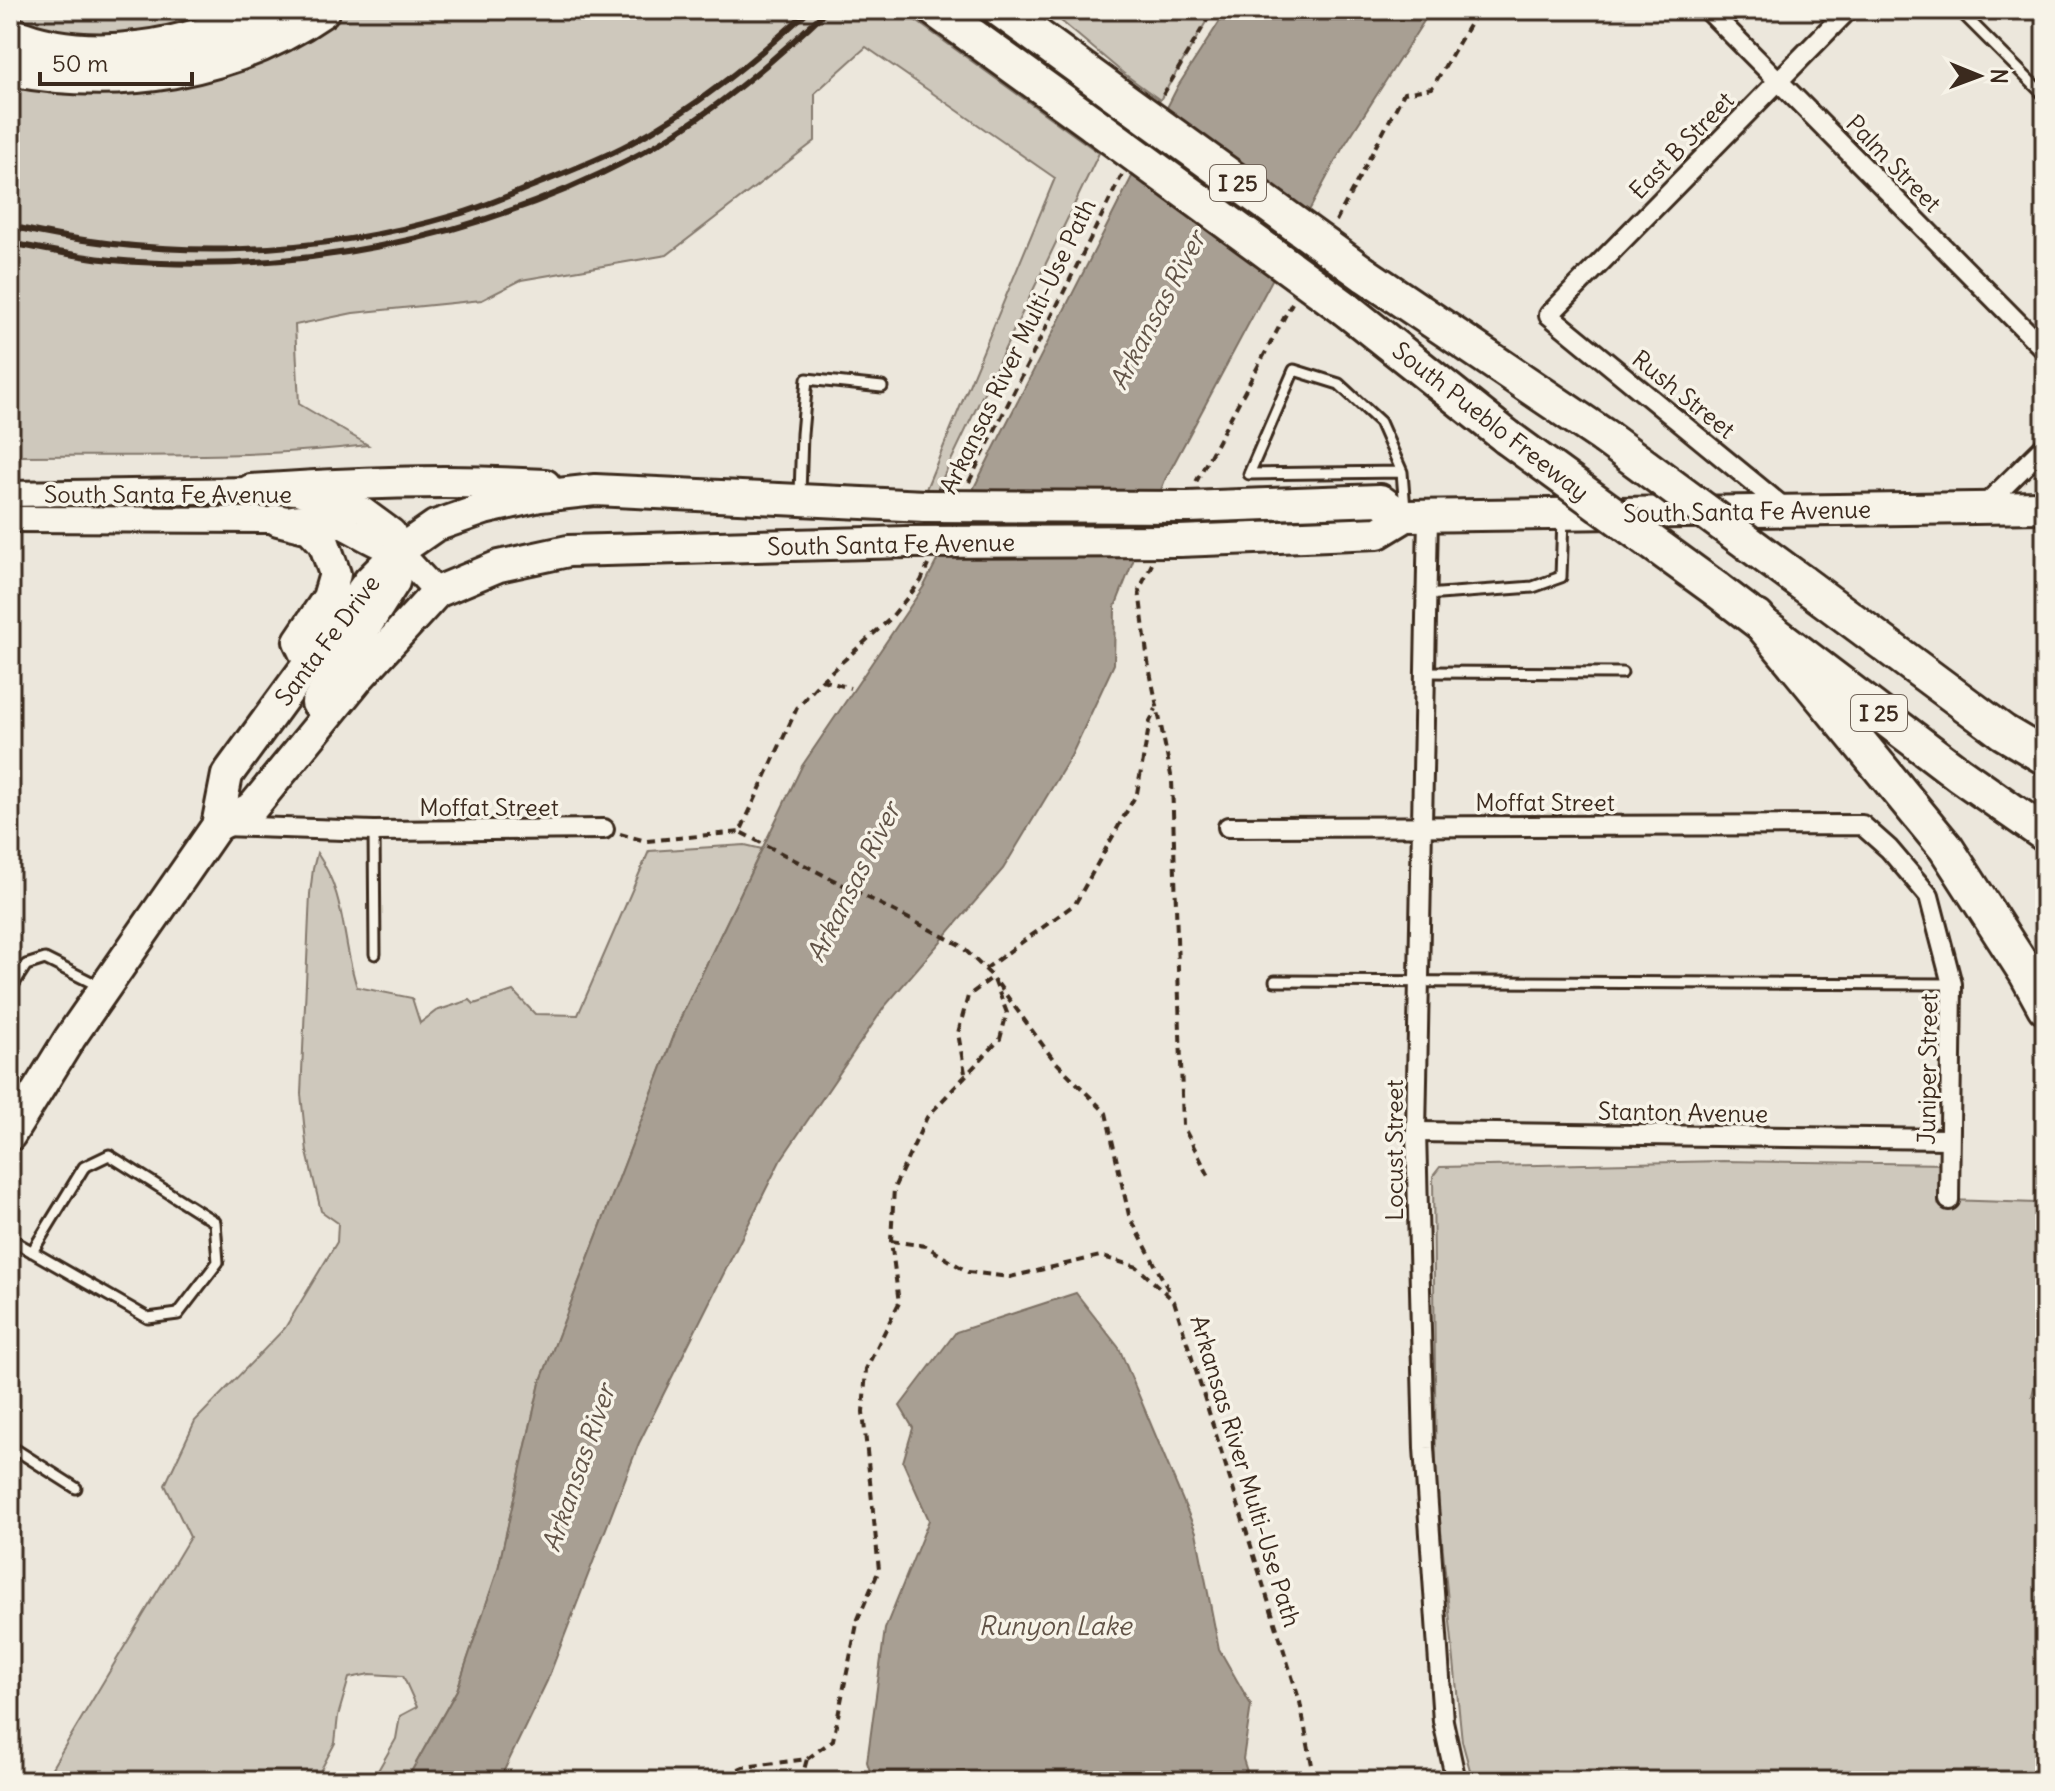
<svg xmlns="http://www.w3.org/2000/svg" width="2055" height="1791" font-family="Delius,sans-serif">
  <style>
    .green { fill: #cec8bc; stroke: #84796d; stroke-width: 2 }
    .water { fill: #a89f93; stroke: #7c7064; stroke-width: 2 }
    .lines { fill: none; stroke-linecap: round; stroke-linejoin: round }
    .service-casing { stroke: #3b2a1e; stroke-width: 15 }
    .minor-casing { stroke: #3b2a1e; stroke-width: 24 }
    .tertiary-casing { stroke: #3b2a1e; stroke-width: 30 }
    .primary-casing { stroke: #3b2a1e; stroke-width: 36 }
    .motorway-casing { stroke: #3b2a1e; stroke-width: 40 }
    .path { stroke: #3b2a1e; stroke-width: 4; stroke-dasharray: 8 6; stroke-linecap: butt }
    .service { stroke: #f7f3e8; stroke-width: 9 }
    .minor { stroke: #f7f3e8; stroke-width: 18 }
    .tertiary { stroke: #f7f3e8; stroke-width: 24 }
    .primary { stroke: #f7f3e8; stroke-width: 30 }
    .motorway { stroke: #f7f3e8; stroke-width: 34 }
    .rail { stroke: #3b2a1e; stroke-width: 6 }
    .primary-bridge-casing { stroke: #3b2a1e; stroke-width: 36; stroke-linecap: butt }
    .motorway-bridge-casing { stroke: #3b2a1e; stroke-width: 40; stroke-linecap: butt }
    .primary-bridge { stroke: #f7f3e8; stroke-width: 30 }
    .motorway-bridge { stroke: #f7f3e8; stroke-width: 34 }
    .labels { text-anchor: middle; dominant-baseline: central; stroke-width: 7; stroke-linejoin: round; paint-order: stroke }
    .shield { fill: #f7f3e8; stroke: #73665b; stroke-width: 2 }
    .shield-label { font-size: 22px; font-weight: bold; fill: #3b2a1e }
    .street-label { font-size: 24px; fill: #3b2a1e; stroke: #f7f3e8 }
    .water-label { font-size: 26px; font-style: italic; fill: #615347; stroke: #f7f3e8 }
  </style>
  <rect width="100%" height="100%" fill="#ece7dc"/>
  <filter id="ink" filterUnits="userSpaceOnUse"><feTurbulence type="fractalNoise" baseFrequency=".0125" numOctaves="2"/><feDisplacementMap in="SourceGraphic" scale="16" xChannelSelector="R" yChannelSelector="G"/><feConvolveMatrix kernelMatrix="1 2 1 2 8 2 1 2 1" color-interpolation-filters="sRGB"/></filter>
  <g filter="url(#ink)">
    <g class="green">
      <polygon points="10,10 227,10 187,24 127,36 56,35 10,18"/>
      <path d="M345 10H832L838 15 844 10H901L1099 153 937 490 926 489 1055 178 866 47 815 93V141L667 255 521 280 482 300 353 313 295 325 299 404 368 445C249 459 129 455 10 456V82L313 35Z"/>
      <polygon points="1048,10 1213,10 1160,100 1123,73"/>
      <path d="M745 845 762 849 682 1015 540 1383 498 1570 457 1690 406 1781H372L396 1739 400 1716 417 1707 403 1676 370 1674 349 1678 338 1716 335 1743 315 1781H44L190 1537 165 1485 195 1421 285 1328 337 1242 338 1223 321 1211 307 1152 301 1094 310 894 313 869 317 853C347 897 341 939 357 987L412 998 420 1023 436 1011 470 1000 474 1004 513 991 535 1014 578 1015 649 851Z"/>
      <polygon points="1723,1161 1949,1164 1949,1200 2036,1203 2035,1383 2032,1396 2045,1399 2045,1781 1473,1781 1462,1741 1436,1481 1433,1176 1440,1167"/>
    </g>
    <g class="water">
      <polygon points="1227,10 1431,10 1342,149 1165,480 1115,607 1114,664 1071,756 1003,869 885,1006 780,1161 639,1443 547,1681 499,1781 406,1781 457,1690 498,1569 540,1383 682,1015 802,766 924,586 1178,86"/>
      <polygon points="1076,1293 1119,1348 1196,1532 1219,1649 1251,1705 1243,1759 1250,1781 873,1781 867,1762 885,1629 929,1520 903,1462 913,1428 900,1406 956,1332"/>
    </g>
    <g class="lines">
      <g class="service-casing">
        <g id="service">
          <polyline points="1959,10 2045,96"/>
          <polyline points="1402,472 1249,474 1294,370 1339,384 1380,422 1402,472 1405,509"/>
          <polyline points="800,494 802,434 807,379 882,387"/>
          <polyline points="1426,595 1533,587 1561,577 1563,517"/>
          <polyline points="1424,672 1622,673"/>
          <polyline points="374,831 375,954"/>
          <polyline points="1275,981 1952,984"/>
          <polyline points="10,990 26,965 45,959 101,987"/>
          <polyline points="10,1239 148,1318 178,1314 218,1262 215,1222 109,1155 84,1167 32,1252"/>
          <polyline points="10,1446 76,1488"/>
        </g>
      </g>
      <g class="minor-casing">
        <g id="minor">
          <polyline points="1708,10 2045,350"/>
          <polyline points="1983,507 2045,446"/>
          <polyline points="1788,511 1549,315 1848,10"/>
          <polyline points="1428,516 1416,1132 1424,1448 1443,1721 1456,1781"/>
          <polyline points="223,826 374,831 604,829"/>
          <polyline points="1228,827 1862,825 1889,849 1929,896 1952,984 1949,1200"/>
          <polyline points="1416,1132 1949,1139"/>
        </g>
      </g>
      <g class="tertiary-casing">
        <g id="tertiary">
          <polyline points="10,494 251,490 296,492 363,510 393,532 399,551 437,592"/>
          <path d="M10 519 278 520C289 519 300 516 310 517 342 517 368 547 399 551"/>
        </g>
      </g>
      <g class="primary-casing">
        <g id="primary">
          <path d="M251 490C351 483 445 479 545 485"/>
          <polyline points="1188,507 1380,500 1402,516"/>
          <polyline points="278,520 310,528 324,543 335,574 328,598 299,641 309,662"/>
          <polyline points="1179,541 1378,533 1406,516 2045,507"/>
          <polyline points="317,703 394,582 399,554"/>
          <polyline points="217,826 253,807 359,677 437,592 499,566 568,551 907,542"/>
          <polyline points="10,1135 70,1038 217,826 227,775 369,581 399,551 435,526 484,509 540,496 595,490 925,506"/>
        </g>
      </g>
      <g class="motorway-casing">
        <g id="motorway">
          <polyline points="936,10 1095,125"/>
          <polyline points="1001,10 1113,92"/>
          <path d="M10 34C91 69 191 46 267 10"/>
          <path d="M10 68C117 89 231 73 322 10"/>
          <polyline points="1364,274 1605,437"/>
          <polyline points="1346,309 1507,437"/>
          <polyline points="1801,582 2003,732 2045,757"/>
          <polyline points="1716,589 1959,774 2045,834"/>
          <polyline points="1757,618 1946,848 2027,974 2045,1007"/>
        </g>
      </g>
      <g class="path">
        <polyline points="1163,95 1213,10"/>
        <polyline points="1336,221 1404,93 1432,88 1478,10"/>
        <polyline points="969,482 1122,175"/>
        <polyline points="1196,482 1292,303"/>
        <polyline points="1152,564 1139,590 1148,662 1172,780 1183,1126 1211,1180"/>
        <polyline points="822,680 850,688"/>
        <polyline points="620,834 646,841 740,832"/>
        <polyline points="985,969 1075,904 1137,793 1150,721 1156,709"/>
        <polyline points="998,984 1053,1059 1106,1113 1129,1215 1171,1295"/>
        <polyline points="965,1073 958,1033 968,996 993,977"/>
        <polyline points="891,1241 926,1246 968,1272 1010,1277 1100,1256 1137,1267 1174,1301 1300,1702 1315,1781"/>
        <polyline points="713,1781 743,1767 807,1759 833,1740 858,1619 879,1570 863,1412 866,1369 899,1303 891,1241 894,1188 927,1117 1000,1039 1007,1013 993,977 960,945 740,832 797,708 822,680 889,620 921,581 928,565"/>
        <polyline points="801,1781 807,1759"/>
      </g>
      <use href="#service" class="service"/>
      <use href="#minor" class="minor"/>
      <use href="#tertiary" class="tertiary"/>
      <use href="#primary" class="primary"/>
      <use href="#motorway" class="motorway"/>
      <g class="rail">
        <path d="M10 226C155 260 311 258 455 215 484 207 512 194 540 183 570 171 601 159 629 144 695 109 754 60 809 10"/>
        <path d="M10 243C43 249 78 257 112 260 292 276 474 241 634 157 705 120 769 65 827 10"/>
      </g>
      <g class="primary-bridge-casing">
        <g id="primary-bridge">
          <polyline points="925,506 1188,507"/>
          <polyline points="907,542 1179,541"/>
        </g>
      </g>
      <g class="motorway-bridge-casing">
        <g id="motorway-bridge">
          <polyline points="1113,92 1364,274"/>
          <polyline points="1095,125 1346,309"/>
          <polyline points="1507,437 1716,589"/>
          <polyline points="1605,437 1801,582"/>
        </g>
      </g>
      <use href="#primary-bridge" class="primary-bridge"/>
      <use href="#motorway-bridge" class="motorway-bridge"/>
    </g>
  </g>
  <g class="labels">
    <g class="shield">
      <rect x="1210" y="165" width="56" height="36" rx="6"/>
      <rect x="1851" y="695" width="56" height="36" rx="6"/>
    </g>
    <g class="shield-label">
      <text x="1238" y="183">I 25</text>
      <text x="1879" y="713">I 25</text>
    </g>
    <g class="street-label">
      <text transform="translate(1681 145) rotate(-46)">East B Street</text>
      <text transform="translate(1894 163) rotate(46)">Palm Street</text>
      <text transform="translate(1017 346) rotate(-64)">Arkansas River Multi-Use Path</text>
      <text transform="translate(1684 394) rotate(39)">Rush Street</text>
      <text transform="translate(1491 421) rotate(38)">South Pueblo Freeway</text>
      <text x="168" y="494">South Santa Fe Avenue</text>
      <text transform="translate(1747 511) rotate(-1)">South Santa Fe Avenue</text>
      <text transform="translate(891 544) rotate(-1)">South Santa Fe Avenue</text>
      <text transform="translate(327 640) rotate(-53)">Santa Fe Drive</text>
      <text x="1545" y="802">Moffat Street</text>
      <text x="489" y="807">Moffat Street</text>
      <text transform="translate(1927 1069) rotate(-89)">Juniper Street</text>
      <text transform="translate(1683 1112) rotate(1)">Stanton Avenue</text>
      <text transform="translate(1394 1150) rotate(-90)">Locust Street</text>
      <text transform="translate(1246 1471) rotate(73)">Arkansas River Multi-Use Path</text>
    </g>
    <g class="water-label">
      <text transform="translate(1157 310) rotate(-62)">Arkansas River</text>
      <text transform="translate(853 882) rotate(-63)">Arkansas River</text>
      <text transform="translate(578 1468) rotate(-71)">Arkansas River</text>
      <text x="1055" y="1625">Runyon Lake</text>
    </g>
  </g>
  <rect width="2055" height="1791" fill="none" stroke="#f7f3e8" stroke-width="40"/>
  <rect x="20" y="20" width="2015" height="1751" fill="none" stroke="#3b2a1e" stroke-width="3" filter="url(#ink)"/>
  <g transform="translate(1979 76) rotate(91)" stroke="#f7f3e8" stroke-width="6" paint-order="stroke">
  <path d="M0-6L14 30L0 20L-14 30Z" fill="#3b2a1e"/>
  <text y="-12" font-size="22" font-weight="bold" text-anchor="middle" fill="#3b2a1e">N</text>
  </g>
  <path d="M40 72v12h152v-12" fill="none" stroke="#3b2a1e" stroke-width="4"/>
  <text x="52" y="72" font-size="24" fill="#3b2a1e" stroke="#f7f3e8" stroke-width="6" paint-order="stroke">50 m</text>
</svg>
